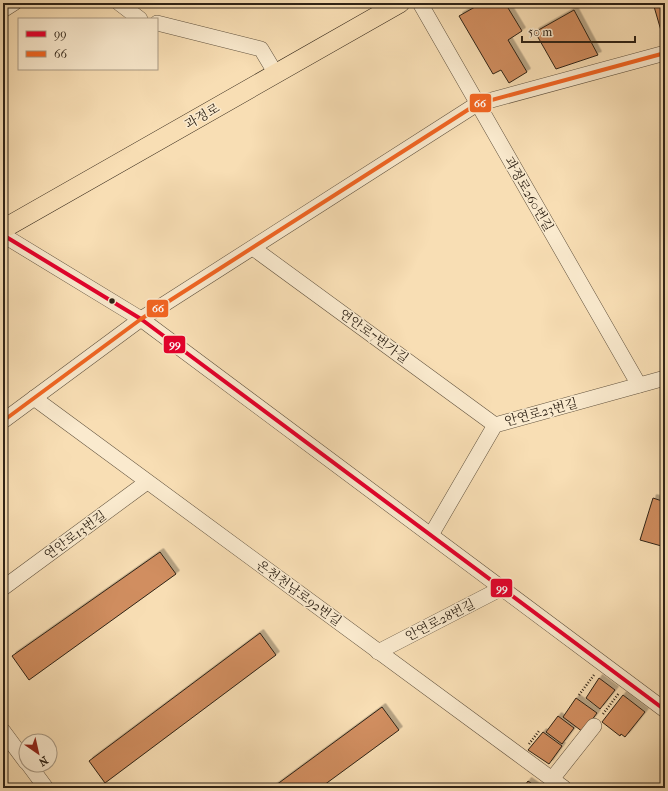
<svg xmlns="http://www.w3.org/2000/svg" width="668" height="791" font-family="'IM FELL French Canon','Noto Serif KR',serif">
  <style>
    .building { fill: #d18e60; stroke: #2f2316; filter: url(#shadow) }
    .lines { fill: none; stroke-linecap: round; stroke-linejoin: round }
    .minor-casing { stroke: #61523e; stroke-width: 16 }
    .major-casing { stroke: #2f2316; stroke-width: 20 }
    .path { stroke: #2f2316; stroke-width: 2.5; stroke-dasharray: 1 2; stroke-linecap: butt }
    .minor { stroke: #faeace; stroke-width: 15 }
    .major { stroke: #f8deb4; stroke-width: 19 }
    .bus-1-casing { stroke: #faeace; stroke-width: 7 }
    .bus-2-casing { stroke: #faeace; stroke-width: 7 }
    .bus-1 { stroke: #e4002b; stroke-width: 4 }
    .bus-2 { stroke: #f26522; stroke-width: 4 }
    .bus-dot { fill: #2f2316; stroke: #faeace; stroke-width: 1.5 }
    .labels { text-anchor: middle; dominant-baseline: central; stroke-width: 3; stroke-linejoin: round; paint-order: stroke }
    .street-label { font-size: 13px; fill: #2f2316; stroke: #faeace }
    .line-badge { stroke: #faeace; stroke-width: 1.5 }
    .badge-label { font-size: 11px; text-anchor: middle; font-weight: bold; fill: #fff }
  </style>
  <defs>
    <filter id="shadow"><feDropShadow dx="3.5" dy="-3.5" stdDeviation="0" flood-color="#0004"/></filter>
  </defs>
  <rect width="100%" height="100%" fill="#f8deb4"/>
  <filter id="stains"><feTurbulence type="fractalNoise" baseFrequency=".005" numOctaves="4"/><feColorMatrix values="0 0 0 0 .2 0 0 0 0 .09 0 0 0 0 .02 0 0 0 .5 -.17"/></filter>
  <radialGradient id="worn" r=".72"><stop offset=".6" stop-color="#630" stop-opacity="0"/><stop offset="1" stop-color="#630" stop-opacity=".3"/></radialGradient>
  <g class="building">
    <polygon points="482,3 505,3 522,31 508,40 527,72 509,83 501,70 493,74 459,16"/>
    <polygon points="653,3 665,3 665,41 664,41"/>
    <polygon points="574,10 598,55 556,69 535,32"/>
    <polygon points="653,498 665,502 665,547 640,540"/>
    <polygon points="160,552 176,574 29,680 12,656"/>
    <polygon points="260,633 276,655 105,783 89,761"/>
    <polygon points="599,678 615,690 600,709 586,698"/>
    <polygon points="623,695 645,712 625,737 621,734 620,736 602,722"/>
    <polygon points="576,698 597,713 583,732 563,717"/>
    <polygon points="382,707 399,730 320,788 272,788"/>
    <polygon points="558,716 574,728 562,744 546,732"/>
    <polygon points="543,732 562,746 549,764 528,750"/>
    <polygon points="528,781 538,788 523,788"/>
  </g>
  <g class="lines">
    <g class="minor-casing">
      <g id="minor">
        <polyline points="119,3 140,19"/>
        <polyline points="420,3 639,385"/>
        <polyline points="3,10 14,3"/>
        <polyline points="157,23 261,49 276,74"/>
        <polyline points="3,235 141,319 665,710"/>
        <polyline points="253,248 495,425"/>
        <polyline points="34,398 564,788"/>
        <polyline points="3,421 141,319 477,104 665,53"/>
        <polyline points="431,535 495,425 665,378"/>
        <polyline points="3,588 147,482"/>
        <polyline points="378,652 502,588"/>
        <polyline points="3,731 26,762"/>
        <polyline points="29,765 46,788"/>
        <polyline points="552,779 594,726"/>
      </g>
    </g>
    <g class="major-casing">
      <polyline id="major" points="3,229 400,3"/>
    </g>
    <g class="path">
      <polyline points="579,695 594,675"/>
      <polyline points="603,714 619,693"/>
      <polyline points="529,744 539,731"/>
    </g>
    <use href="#minor" class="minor"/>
    <use href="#major" class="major"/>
    <g class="bus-1-casing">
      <polyline id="bus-1" points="3,235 141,319 665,710"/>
    </g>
    <g class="bus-2-casing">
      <polyline id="bus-2" points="3,421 141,319 477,104 665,53"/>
    </g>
    <use href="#bus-1" class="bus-1"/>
    <use href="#bus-2" class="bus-2"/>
  </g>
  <circle class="bus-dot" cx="112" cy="301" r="3.5"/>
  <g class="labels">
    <g class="street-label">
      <text transform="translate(202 116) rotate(-30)">과정로</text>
      <text transform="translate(529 194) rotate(60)">과정로260번길</text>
      <text transform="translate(374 336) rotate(36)">연안로7번가길</text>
      <text transform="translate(541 412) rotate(-15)">안연로23번길</text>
      <text transform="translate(75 535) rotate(-36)">연안로13번길</text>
      <text transform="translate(299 593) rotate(36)">온천천남로92번길</text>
      <text transform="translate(440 620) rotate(-27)">안연로28번길</text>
    </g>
  </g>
  <g class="line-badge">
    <rect x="469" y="93" width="23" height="20" rx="4" fill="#f26522"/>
    <rect x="146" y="299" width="23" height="19" rx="4" fill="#f26522"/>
    <rect x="163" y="335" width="23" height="19" rx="4" fill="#e4002b"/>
    <rect x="490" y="578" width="23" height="20" rx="4" fill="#e4002b"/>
  </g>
  <g class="badge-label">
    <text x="480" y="107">66</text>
    <text x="158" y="312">66</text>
    <text x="175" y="348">99</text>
    <text x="502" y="592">99</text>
  </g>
  <rect width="668" height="791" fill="none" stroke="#f8deb4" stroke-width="16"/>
  <rect x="4" y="4" width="660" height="783" fill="none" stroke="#2f2316" stroke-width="2"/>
  <rect x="8" y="8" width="652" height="775" fill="none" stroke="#2f2316"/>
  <rect x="18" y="18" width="140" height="52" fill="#faeace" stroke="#a99a84"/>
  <rect x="26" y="31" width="20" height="6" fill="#e4002b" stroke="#a99a84"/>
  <text x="54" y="38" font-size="12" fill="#2f2316">99</text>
  <rect x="26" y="51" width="20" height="6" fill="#f26522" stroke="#a99a84"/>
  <text x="54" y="58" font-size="12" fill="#2f2316">66</text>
  <g transform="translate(38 753) rotate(146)"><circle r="19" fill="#faeace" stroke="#a99a84"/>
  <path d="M0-3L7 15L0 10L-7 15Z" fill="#8f2418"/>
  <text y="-6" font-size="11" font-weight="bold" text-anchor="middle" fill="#2f2316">N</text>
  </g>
  <path d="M522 36v6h113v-6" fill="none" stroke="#2f2316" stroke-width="2"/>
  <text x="528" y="36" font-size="12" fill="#2f2316" stroke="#faeace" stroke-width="3" paint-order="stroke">50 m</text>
  <rect width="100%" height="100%" filter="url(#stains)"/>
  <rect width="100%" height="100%" fill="url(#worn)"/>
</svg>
